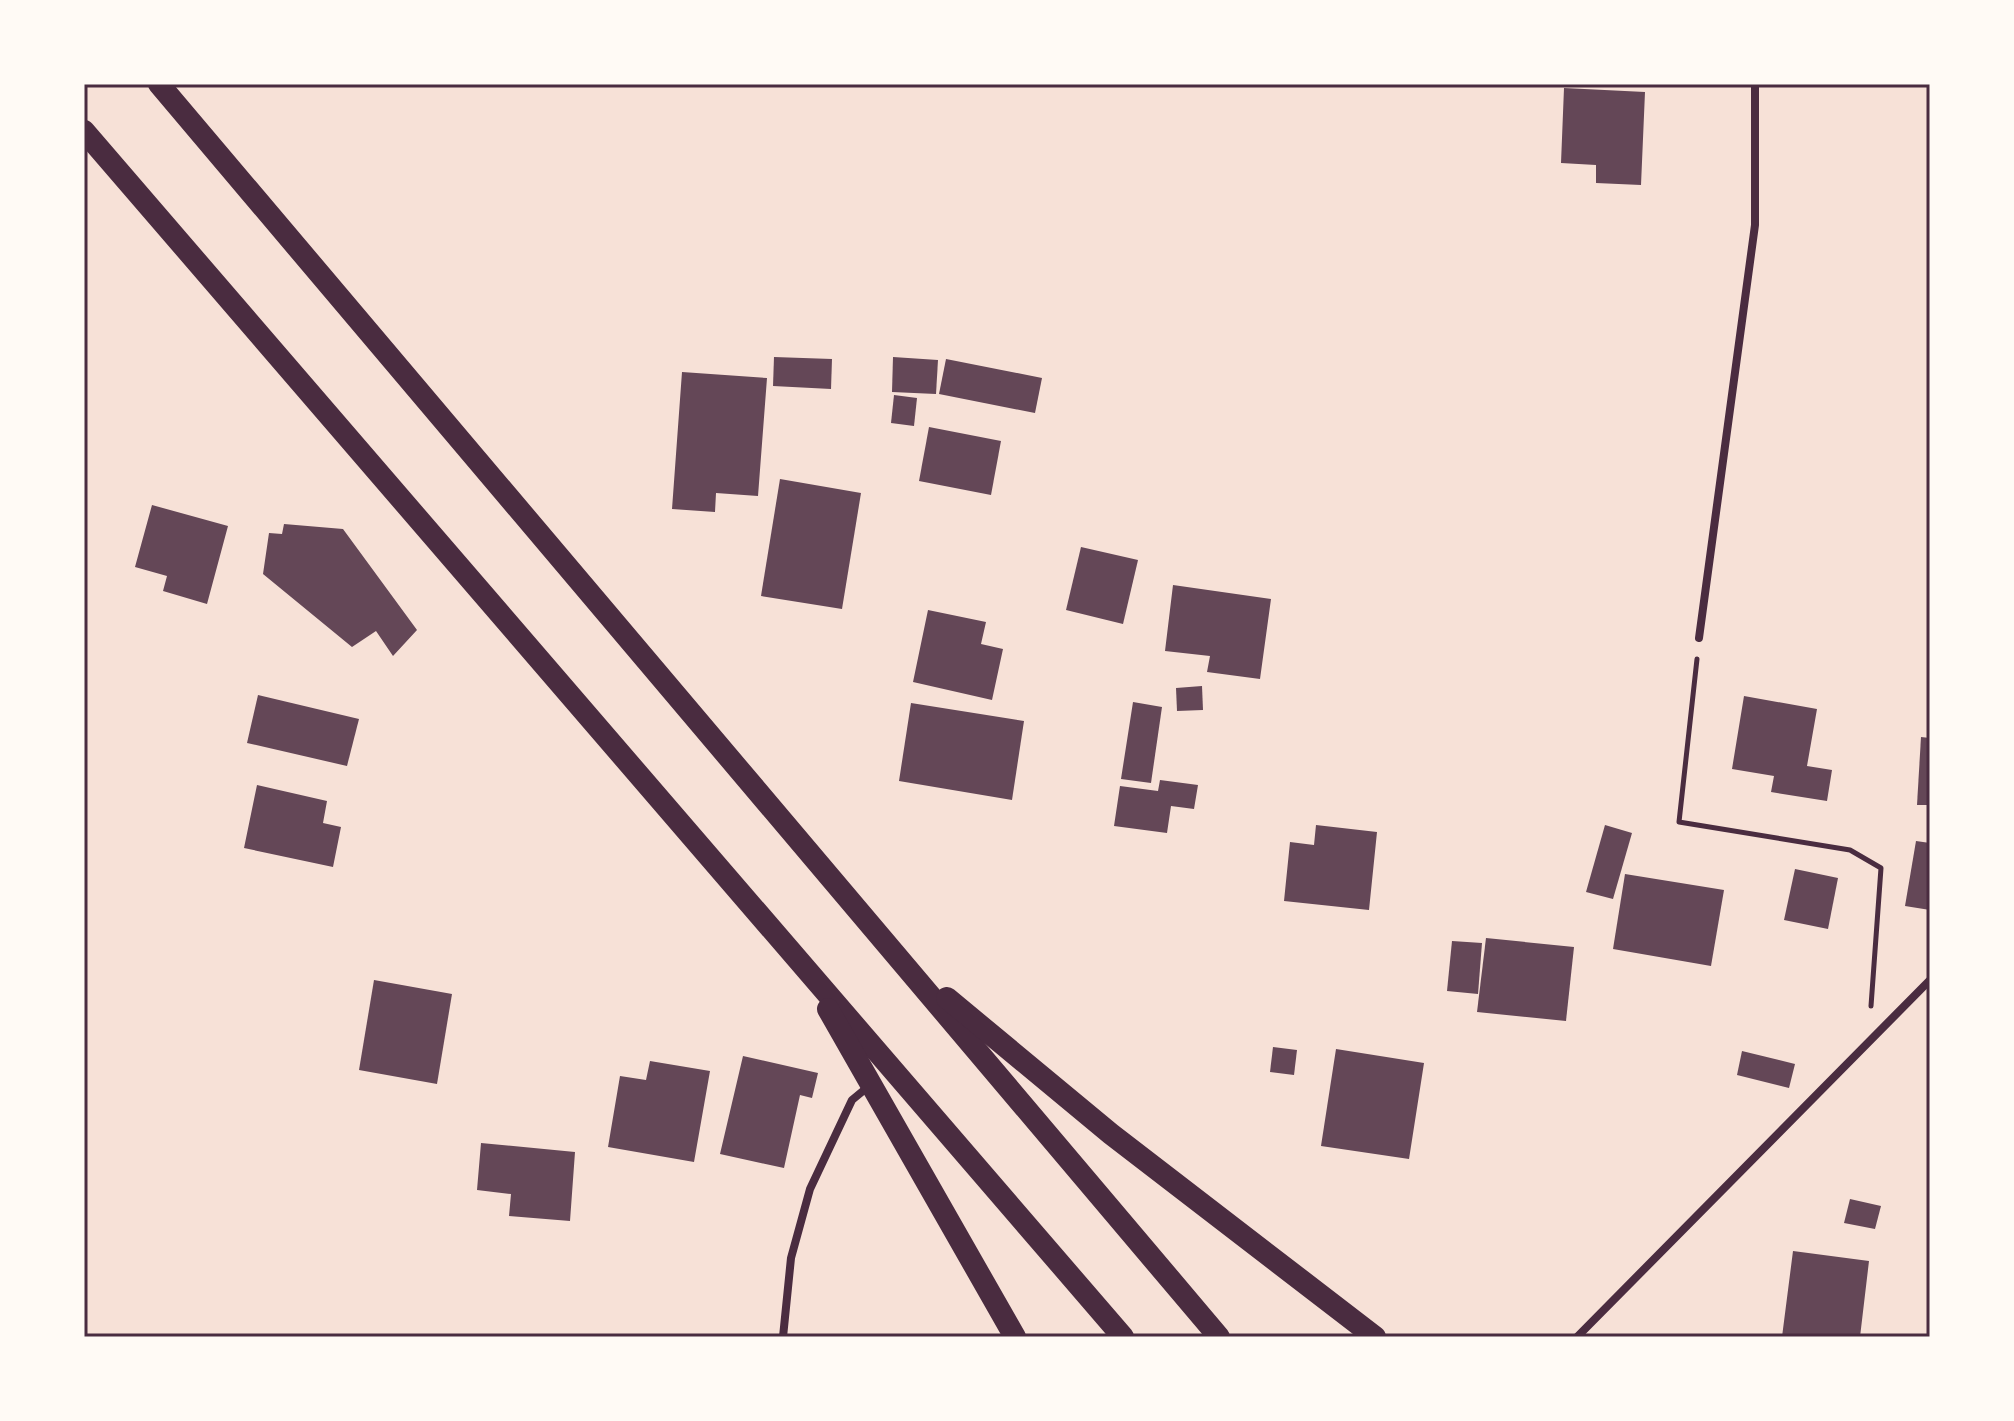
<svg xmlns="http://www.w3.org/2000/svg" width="2014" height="1421" font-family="'PT Sans Narrow',sans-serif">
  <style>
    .building { fill: #644757 }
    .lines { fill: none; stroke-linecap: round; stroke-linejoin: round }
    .path { stroke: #4a2c40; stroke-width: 5 }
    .minor { stroke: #4a2c40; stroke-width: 8 }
    .trunk { stroke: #4a2c40; stroke-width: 22 }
    .neatline { fill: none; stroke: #4a2c40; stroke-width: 3 }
  </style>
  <rect width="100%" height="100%" fill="#f7e1d7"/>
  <g class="building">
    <polygon points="1564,88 1645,92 1641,185 1596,183 1596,165 1561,163"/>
    <polygon points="774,357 832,359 831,389 773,386"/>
    <polygon points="893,357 938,360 936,394 892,392"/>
    <polygon points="946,359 1042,378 1035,413 939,394"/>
    <polygon points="682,372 767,378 758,496 716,493 715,512 672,509"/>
    <polygon points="894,395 917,398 914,426 891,423"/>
    <polygon points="929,427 1001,441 991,495 919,481"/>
    <polygon points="780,479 861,493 842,609 761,596"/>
    <polygon points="152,505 228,526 207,604 163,591 167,576 135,567"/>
    <polygon points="284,524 343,529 417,630 393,656 376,631 352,647 263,574 269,533 282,534"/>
    <polygon points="1081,547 1138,560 1123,624 1066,610"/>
    <polygon points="1173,585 1271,599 1260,679 1207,672 1210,656 1165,651"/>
    <polygon points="928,610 986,622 981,644 1003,649 992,700 913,682"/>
    <polygon points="1202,686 1203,710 1177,711 1176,688"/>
    <polygon points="258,695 359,719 347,766 247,743"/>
    <polygon points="1744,696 1817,709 1807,766 1832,770 1827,801 1771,792 1774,776 1732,769"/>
    <polygon points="1133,702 1162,707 1151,783 1121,779"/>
    <polygon points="911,703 1024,721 1012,800 899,781"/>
    <polygon points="1921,737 1930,738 1930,805 1917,805"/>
    <polygon points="1160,780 1198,785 1194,809 1171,806 1167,833 1114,826 1120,786 1158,791"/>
    <polygon points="257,785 327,801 323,823 341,827 333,867 244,848"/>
    <polygon points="1316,825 1377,832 1369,910 1284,901 1290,842 1314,845"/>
    <polygon points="1605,825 1632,833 1613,899 1586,892"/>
    <polygon points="1916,841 1930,843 1930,910 1905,906"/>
    <polygon points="1795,869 1838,878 1828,929 1784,920"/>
    <polygon points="1625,874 1724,890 1711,966 1613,949"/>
    <polygon points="1486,938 1574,947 1566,1021 1477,1012"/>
    <polygon points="1452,941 1482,943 1478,994 1447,991"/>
    <polygon points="374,980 452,994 437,1084 359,1070"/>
    <polygon points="1273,1047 1297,1050 1294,1075 1270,1072"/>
    <polygon points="1336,1049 1424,1063 1409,1159 1321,1146"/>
    <polygon points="1742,1051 1795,1064 1789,1088 1737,1075"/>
    <polygon points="743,1056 818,1073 812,1098 800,1095 784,1168 720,1154"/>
    <polygon points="650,1061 710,1071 694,1162 608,1147 620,1076 646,1080"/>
    <polygon points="481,1143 575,1152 570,1221 509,1216 511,1194 477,1190"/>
    <polygon points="1850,1199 1881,1206 1875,1229 1844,1223"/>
    <polygon points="1793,1251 1869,1261 1860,1337 1832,1335 1832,1337 1782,1337"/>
  </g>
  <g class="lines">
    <polyline class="path" points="1697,659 1679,822 1850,850 1881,868 1871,1006"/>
    <g class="minor">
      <polyline points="1699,638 1755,225 1755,84"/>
      <polyline points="783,1337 791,1258 810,1189 852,1100 869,1086"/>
      <polyline points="1577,1337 1930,980"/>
    </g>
    <g class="trunk">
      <polyline points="159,84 1219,1337"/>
      <polyline points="84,131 1123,1337"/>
      <polyline points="947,998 1111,1134 1375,1337"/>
      <polyline points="828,1009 1015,1337"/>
    </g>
  </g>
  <rect width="2014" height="1421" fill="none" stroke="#fffaf5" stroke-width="172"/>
  <rect x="86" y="86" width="1842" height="1249" class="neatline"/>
</svg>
